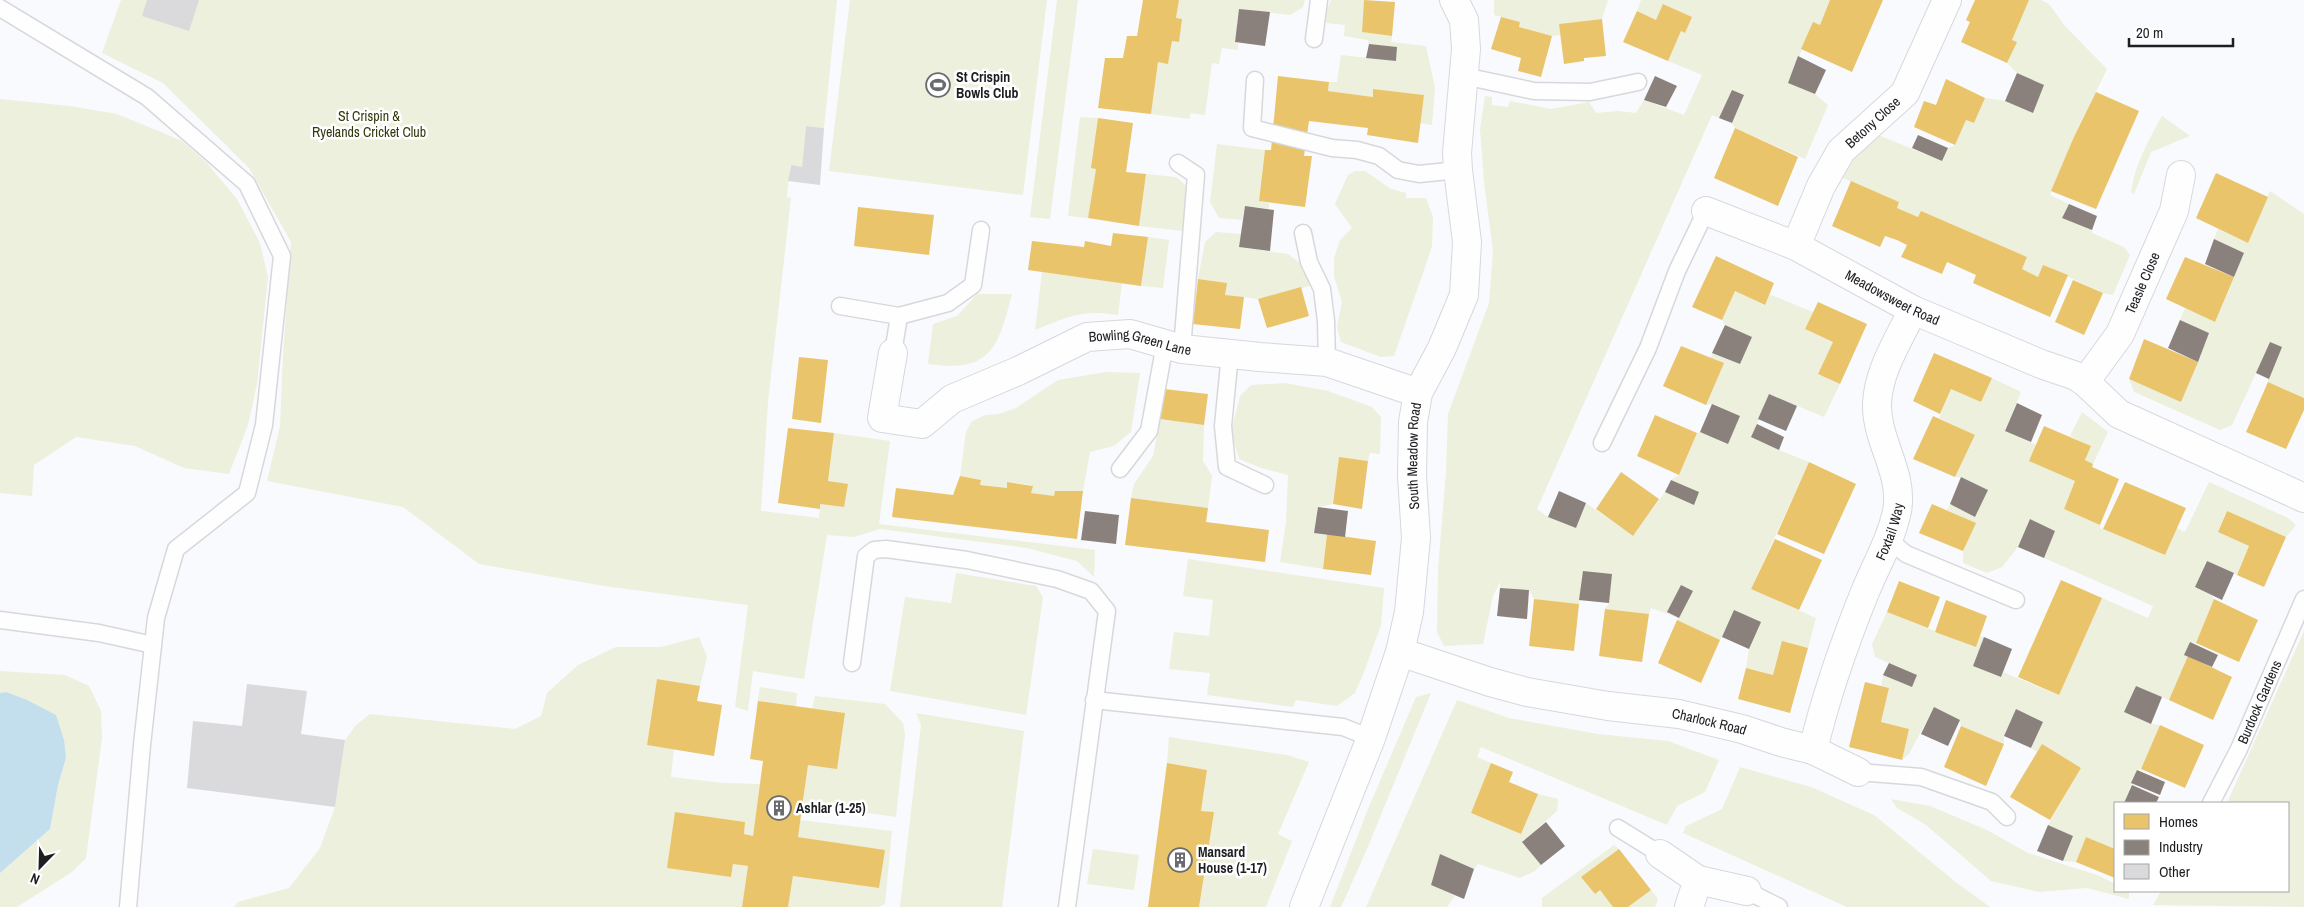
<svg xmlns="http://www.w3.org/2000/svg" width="2304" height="907" font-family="'Archivo Narrow',sans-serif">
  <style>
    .green { fill: #ecf0dd }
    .water { fill: #c3dfee }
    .homes { fill: #e9c46a }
    .industry { fill: #8a817c }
    .building { fill: #dadadd }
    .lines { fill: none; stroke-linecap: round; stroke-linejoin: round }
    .lane-casing { stroke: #d6d8db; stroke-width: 19 }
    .street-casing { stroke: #d6d8db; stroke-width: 30 }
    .lane { stroke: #fefeff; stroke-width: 16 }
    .street { stroke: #fefeff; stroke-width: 28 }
    .labels { text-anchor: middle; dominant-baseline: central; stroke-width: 5; stroke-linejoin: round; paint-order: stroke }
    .poi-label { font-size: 14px; font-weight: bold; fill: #1c1e21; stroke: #fff; text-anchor: start }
    .park-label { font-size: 14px; fill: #33380c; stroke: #fff }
    .street-label { font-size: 14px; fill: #1c1e21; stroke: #fff }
  </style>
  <rect width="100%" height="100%" fill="#f9fafd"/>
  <g class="green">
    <polygon points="121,0 837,0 824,128 806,126 802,167 790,166 787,197 791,198 768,402 761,511 819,518 820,504 844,507 828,481 834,433 890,441 879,524 1095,550 1094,577 1077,561 1027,548 880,529 854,537 827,535 804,679 753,671 748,711 735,707 748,605 604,586 479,564 403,507 267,481 280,426 283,355 291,242 249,168 163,83 102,53"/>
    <polygon points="850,0 1047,0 1023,195 829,171"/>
    <polygon points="1057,0 1078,0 1050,219 1030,217"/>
    <polygon points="1179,0 1305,0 1303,7 1290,15 1239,9 1235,41 1238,43 1238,50 1222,48 1219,64 1212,63 1205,115 1191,113 1189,119 1151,114 1158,62 1168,63 1172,41 1179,42 1176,18"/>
    <polygon points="1331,0 1364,0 1362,32 1392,36 1391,42 1426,46 1435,88 1432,125 1420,123 1424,95 1373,89 1373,97 1328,91 1329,82 1337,82 1341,55 1396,61 1397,48 1369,44 1368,40 1344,36 1345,25 1326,23 1327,10"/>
    <polygon points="1494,0 1608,0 1602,19 1559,24 1561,35 1552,36 1519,27 1520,22 1494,15"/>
    <polygon points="1641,0 1830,0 1820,25 1813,23 1788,83 1815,94 1828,105 1805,159 1735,128 1732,123 1744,96 1732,90 1719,118 1712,115 1537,509 1548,517 1576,528 1586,503 1633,536 1665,492 1699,492 1671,480 1679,475 1697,433 1700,432 1728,443 1712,404 1706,405 1723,363 1711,358 1712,353 1740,364 1752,337 1725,325 1722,320 1735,291 1764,305 1769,294 1813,312 1805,329 1833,342 1818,374 1840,384 1824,417 1769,394 1757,424 1779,450 1809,462 1751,589 1816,618 1808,648 1773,675 1746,668 1749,649 1722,637 1720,640 1677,620 1679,618 1651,608 1649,614 1605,609 1609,603 1580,600 1579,604 1534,599 1529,590 1500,588 1500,582 1493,596 1483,644 1444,646 1437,632 1438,569 1446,472 1448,414 1489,303 1493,251 1484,182 1480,129 1485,96 1492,97 1492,105 1508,107 1510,101 1551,109 1589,102 1596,113 1618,111 1636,113 1644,100 1684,115 1702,75 1668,61 1681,31 1685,33 1691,17 1664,4 1656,20 1637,11"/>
    <path d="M2029 0H2041L2049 4 2065 26 2107 69 2073 139 2050 195 2069 204 2062 217 2092 230V233L2124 247 2130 255 2113 295 2103 293 2043 265 2038 277 2022 269 2027 257 1921 212 1918 217 1897 208 1899 202 1843 178C1852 161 1861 144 1878 135L1942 161 1948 148 1955 145 1966 120 1974 123 1985 98 2005 101 2033 113 2044 85 2017 73 2007 63 2016 42 2012 40Z"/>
    <polygon points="0,99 70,106 117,114 161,132 182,141 206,162 237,199 260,243 268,277 257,384 248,425 229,474 184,468 135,446 76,437 34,465 32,496 0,493"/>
    <path d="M2162 116 2190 136 2151 152 2134 194 2131 192C2135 164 2148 141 2162 116Z"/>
    <polygon points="1080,117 1098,118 1096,169 1088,218 1068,216"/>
    <polygon points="1217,144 1265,150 1259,201 1269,203 1269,209 1245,206 1242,220 1219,218 1210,202"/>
    <polygon points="1355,171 1365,171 1391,189 1406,193 1406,198 1426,198 1433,217 1432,247 1394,356 1381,357 1341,342 1337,327 1342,302 1334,276 1334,258 1340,240 1352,228 1335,204 1348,175"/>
    <polygon points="1146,174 1176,177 1189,188 1182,231 1139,226"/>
    <polygon points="2270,191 2304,214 2304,398 2268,382 2268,379 2256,373 2232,425 2220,430 2134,392 2129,379 2181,401 2209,333 2180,320 2185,308 2215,322 2244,254 2214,239 2218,229 2248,243"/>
    <polygon points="1216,232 1241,234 1239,247 1288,254 1303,265 1310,286 1258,299 1225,295 1226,283 1198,279 1205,242"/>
    <polygon points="1148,237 1169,240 1163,288 1141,286"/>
    <path d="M1042 272 1122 283 1118 315C1083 309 1067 317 1035 330Z"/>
    <path d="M977 294H1012C998 348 991 373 928 364L933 324 957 316Z"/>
    <polygon points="1106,372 1140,373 1131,432 1114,446 1090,452 1083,491 1055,491 1054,496 1031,493 1032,485 1007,482 1007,488 980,485 981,480 960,476 966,432 971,422 985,415 999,414 1016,408 1058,380"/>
    <polygon points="1992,378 2021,392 2005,430 2036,445 2075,481 2064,509 2100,525 2100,528 2165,555 2177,528 2185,532 2209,482 2288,518 2296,525 2286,537 2226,512 2218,532 2249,546 2237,575 2206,561 2195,587 2211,595 2214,599 2196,643 2190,642 2184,655 2189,657 2169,700 2136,686 2124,712 2151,724 2160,725 2141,769 2137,770 2124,803 2115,803 2115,849 2086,837 2076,862 2063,861 2073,836 2048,825 2081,768 2042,745 2037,752 2031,748 2043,722 2016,709 2004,736 2004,744 1961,726 1960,720 1934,707 1909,754 1902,760 1909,729 1881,722 1889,688 1881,686 1883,675 1912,687 1917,675 1875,657 1872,644 1887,612 1976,647 1980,636 1984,637 1973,666 2001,677 2003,672 2058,695 2102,598 2148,618 2153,606 2044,558 2055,531 2030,519 2018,547 2002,567 1987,573 1963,563 1963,551 1975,523 1947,510 1950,504 1975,517 1988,490 1961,477 1955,477 1975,436 1939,418 1951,389 1981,402"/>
    <polygon points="1285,383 1328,391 1372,407 1381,417 1380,454 1370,453 1368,461 1339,457 1333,504 1318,507 1314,532 1327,534 1323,569 1280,562 1286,522 1288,475 1261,468 1239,459 1231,432 1240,396 1251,385"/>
    <polygon points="2082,412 2108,432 2093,464 2085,460 2090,446 2070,436"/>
    <polygon points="1160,419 1204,425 1203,461 1212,476 1208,508 1131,498 1134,484 1153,456"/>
    <polygon points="1188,559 1384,588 1381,625 1364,672 1355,693 1337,706 1296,700 1293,707 1207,695 1210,673 1169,669 1174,632 1209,636 1213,600 1183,596"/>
    <polygon points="956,573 1036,586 1043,597 1026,715 890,691 905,597 951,603"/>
    <polygon points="2304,631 2304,907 2153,905 2161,891 2288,891 2288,803 2227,803"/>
    <polygon points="699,637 707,657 700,686 657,679 647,745 674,749 671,777 724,783 760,784 753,836 744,834 745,822 675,812 668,868 731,877 733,864 748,866 742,907 234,907 238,902 289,888 320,848 335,807 345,740 356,725 370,714 515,729 541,716 547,693 578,665 616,647 661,647"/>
    <polygon points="0,671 65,675 89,686 101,711 102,738 86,858 72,872 17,907 0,907 0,873 50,829 58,785 66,758 6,692 0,693"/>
    <polygon points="760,687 797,693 796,707 758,701 755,714"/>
    <polygon points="1431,693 1367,849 1341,907 1330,907 1368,809 1416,697"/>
    <polygon points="815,696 885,704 903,723 905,735 896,817 803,804 808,765 844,713 812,709"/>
    <polygon points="1457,700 1509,718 1598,734 1668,741 1719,760 1705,792 1677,806 1667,825 1481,747 1477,757 1491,763 1471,813 1521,834 1538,794 1558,799 1557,811 1522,842 1541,865 1535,871 1520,878 1478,864 1474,869 1440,854 1431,885 1455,896 1447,907 1366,907"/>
    <polygon points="916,713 1024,731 1002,907 900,907 921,725"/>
    <polygon points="1169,737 1287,755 1309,762 1278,834 1292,841 1266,907 1199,907 1213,812 1201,811 1207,770 1167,763"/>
    <polygon points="1740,767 1811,787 1874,815 1957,883 1990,907 1847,907 1683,833 1686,826 1722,809"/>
    <polygon points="1891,799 1930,806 1987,830 2028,853 2100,876 2115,884 2115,891 2129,891 2129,899 2087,888 2039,892 1991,881 1926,825 1897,808"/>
    <polygon points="800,820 892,831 885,904 878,907 788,907 793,876 879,888 884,850 798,837"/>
    <polygon points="1614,845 1619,849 1582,877 1595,894 1600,890 1613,907 1542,907 1542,898"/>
    <polygon points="1093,849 1139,855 1134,890 1087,884"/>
    <polygon points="1651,890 1658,899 1655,907 1628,907"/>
  </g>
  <polygon class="water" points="6,692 27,700 56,715 64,740 66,758 58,785 50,829 0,873 0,693"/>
  <g class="homes">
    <polygon points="1143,0 1179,0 1176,18 1182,19 1179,42 1172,41 1168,64 1158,62 1151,114 1098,108 1105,58 1123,58 1127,36 1137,36"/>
    <polygon points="1364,0 1395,2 1392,36 1362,32"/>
    <polygon points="1830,0 1883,0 1852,72 1801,49 1813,22 1820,25"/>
    <polygon points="1975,0 2029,0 2012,40 2017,42 2007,63 1961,42 1970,22 1966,20"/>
    <polygon points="1663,4 1692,17 1685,33 1681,31 1668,61 1623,42 1637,11 1656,20"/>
    <polygon points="1501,17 1520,22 1519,27 1552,36 1541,77 1518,71 1521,58 1491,49"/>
    <polygon points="1602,19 1606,56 1584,58 1584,61 1564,64 1559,24"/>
    <polygon points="1278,76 1329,82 1328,91 1373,97 1373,89 1424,95 1418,143 1367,135 1368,128 1309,121 1304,156 1312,156 1305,207 1259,201 1265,150 1271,150"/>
    <polygon points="1946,79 1985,98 1974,123 1966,120 1955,145 1914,127 1924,101 1936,105"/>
    <polygon points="2096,92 2139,111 2096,209 2051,191 2073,139"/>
    <polygon points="1098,118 1133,123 1126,172 1146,174 1139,226 1088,218 1096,169 1091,168"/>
    <polygon points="1735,128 1798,157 1778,206 1714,178"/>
    <polygon points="2216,173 2268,197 2248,243 2196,218"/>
    <polygon points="1851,181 1899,202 1897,208 1918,217 1921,211 2027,257 2022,269 2038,277 2043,265 2068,275 2050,317 1973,283 1976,275 1947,262 1942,274 1901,257 1907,245 1897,240 1885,236 1880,247 1832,226"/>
    <polygon points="858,207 934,215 929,255 854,246"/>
    <polygon points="1113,233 1148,237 1141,286 1028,270 1032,241 1084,247 1085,241 1111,246"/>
    <polygon points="1716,256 1774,283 1765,305 1735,291 1722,320 1692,307"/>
    <polygon points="2185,257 2234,277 2215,322 2166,299"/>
    <polygon points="1198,279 1227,283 1225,295 1244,297 1240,329 1193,324"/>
    <polygon points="2073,280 2103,293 2084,335 2055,322"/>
    <polygon points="1301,287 1309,316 1267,328 1258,299"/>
    <polygon points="1818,302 1867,324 1840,384 1818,374 1833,342 1805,329"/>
    <polygon points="2144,339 2198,362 2181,402 2129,379"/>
    <polygon points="1681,346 1724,363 1706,405 1663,386"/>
    <polygon points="1934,353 1992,378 1981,402 1951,389 1940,414 1913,401"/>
    <polygon points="799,357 828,360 821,423 792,419"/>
    <polygon points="2268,382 2304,398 2304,410 2286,449 2246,432"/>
    <polygon points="1164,389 1208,394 1204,425 1160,419"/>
    <polygon points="1655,415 1697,433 1679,475 1637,456"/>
    <polygon points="1933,416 1975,435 1955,477 1913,459"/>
    <polygon points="2044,426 2091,446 2085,460 2093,464 2092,467 2119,479 2100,525 2064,509 2075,481 2029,461"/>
    <polygon points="788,428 834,433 828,481 848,484 844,507 820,504 820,509 778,503"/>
    <polygon points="1339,457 1368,461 1362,509 1333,504"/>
    <polygon points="1809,462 1856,484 1824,554 1777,534"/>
    <polygon points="1621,472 1659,499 1633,536 1596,509"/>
    <polygon points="960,476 981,480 980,485 1007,488 1007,482 1033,486 1031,493 1054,496 1055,491 1083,491 1077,539 892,517 896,488 953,495"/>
    <polygon points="2125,482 2186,508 2165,555 2103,529"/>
    <polygon points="1131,498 1208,508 1206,522 1269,530 1265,562 1125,545"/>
    <polygon points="1932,504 1976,523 1963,551 1919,533"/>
    <polygon points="2227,511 2286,537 2264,587 2237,575 2249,546 2218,532"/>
    <polygon points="1327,534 1376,541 1371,575 1323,569"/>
    <polygon points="1775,539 1822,560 1799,610 1751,589"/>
    <polygon points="2061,580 2102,598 2059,695 2018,677"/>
    <polygon points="1899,581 1940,597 1928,628 1887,612"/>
    <polygon points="1534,599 1579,604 1574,651 1529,646"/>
    <polygon points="2214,599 2258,620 2239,662 2196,643"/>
    <polygon points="1946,600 1987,616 1976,647 1935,632"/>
    <polygon points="1605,609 1649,614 1642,662 1599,656"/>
    <polygon points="1677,620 1720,640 1701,683 1658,663"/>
    <polygon points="1782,641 1808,648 1790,713 1738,699 1746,668 1773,675"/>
    <polygon points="2188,656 2232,677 2213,720 2169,700"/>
    <polygon points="657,679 700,686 697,701 722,705 714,756 647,745"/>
    <polygon points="1865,682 1889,688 1881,722 1909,729 1902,760 1849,747"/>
    <polygon points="758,701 845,713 837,769 808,765 798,837 885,850 879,888 793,876 788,907 742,907 748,866 733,864 731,877 667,868 675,812 745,822 744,834 753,836 763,761 750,759"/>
    <polygon points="2160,725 2204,745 2185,788 2141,769"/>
    <polygon points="1961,726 2004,744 1986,786 1944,767"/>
    <polygon points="2042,744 2081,768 2050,820 2010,797"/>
    <polygon points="1167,763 1207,770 1201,811 1214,812 1199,907 1148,907"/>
    <polygon points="1491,763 1513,772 1509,782 1538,794 1521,834 1471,813"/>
    <polygon points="2086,837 2115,849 2115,878 2076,862"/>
    <polygon points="1619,849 1651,890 1628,907 1613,907 1600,890 1595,894 1581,877"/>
  </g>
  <g class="industry">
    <polygon points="1239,9 1270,12 1265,46 1235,42"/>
    <polygon points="1369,44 1397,47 1396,61 1366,58"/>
    <polygon points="1798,56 1826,70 1815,94 1788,83"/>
    <polygon points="2017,73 2044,85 2033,113 2005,101"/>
    <polygon points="1655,76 1677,86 1666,107 1644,100"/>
    <polygon points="1732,90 1744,95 1732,123 1719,118"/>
    <polygon points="1918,135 1948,148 1942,161 1912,148"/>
    <polygon points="2069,204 2097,216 2092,230 2062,218"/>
    <polygon points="1245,206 1274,210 1270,251 1239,247"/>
    <polygon points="2214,239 2244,253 2234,277 2205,264"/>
    <polygon points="2180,320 2209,333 2198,362 2168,348"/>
    <polygon points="1725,325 1752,337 1740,364 1712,353"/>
    <polygon points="2270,342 2282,347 2269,379 2256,373"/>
    <polygon points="1769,394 1797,406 1786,431 1758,419"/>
    <polygon points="2017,403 2042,415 2031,442 2005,431"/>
    <polygon points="1712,404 1740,416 1728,444 1700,432"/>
    <polygon points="1757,424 1784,437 1779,450 1751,437"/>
    <polygon points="1961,477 1988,490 1975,517 1950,504"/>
    <polygon points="1671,480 1699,492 1694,505 1665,492"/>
    <polygon points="1559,491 1586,503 1576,528 1548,517"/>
    <polygon points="1318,507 1348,511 1345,537 1314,533"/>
    <polygon points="1085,511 1119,515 1116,544 1081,540"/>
    <polygon points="2030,519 2055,531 2044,558 2018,547"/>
    <polygon points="2207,561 2234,573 2222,600 2195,587"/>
    <polygon points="1583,571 1612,574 1609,603 1579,600"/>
    <polygon points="1681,585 1693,591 1679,618 1667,612"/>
    <polygon points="1500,588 1529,590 1527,619 1497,616"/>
    <polygon points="1734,610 1761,622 1749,649 1722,637"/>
    <polygon points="1984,637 2012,649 2001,677 1973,666"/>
    <polygon points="2190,642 2218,655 2212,667 2184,655"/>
    <polygon points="1889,663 1917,675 1912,687 1883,675"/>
    <polygon points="2136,686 2162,697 2151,724 2124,712"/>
    <polygon points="1934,707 1960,720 1948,746 1921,734"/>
    <polygon points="2016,709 2043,722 2031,748 2004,736"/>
    <polygon points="2137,770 2165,782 2160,795 2131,783"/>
    <polygon points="2132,785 2159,797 2156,803 2124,803"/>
    <polygon points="1546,822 1565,846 1541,865 1522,842"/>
    <polygon points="2048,825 2073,836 2063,861 2037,851"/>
    <polygon points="1440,854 1474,869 1464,899 1431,885"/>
  </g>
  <g class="building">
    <polygon points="147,0 199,0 189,31 142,16"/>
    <polygon points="806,126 824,128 820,185 788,181 791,165 802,167"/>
    <polygon points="247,684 307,691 301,734 345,740 335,807 187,788 193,721 242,726"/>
  </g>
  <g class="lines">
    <g class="lane-casing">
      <g id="lane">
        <polyline points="0,8 147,97 247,184 282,256 264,425 247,493 176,549 156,618 142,745 128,907"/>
        <polyline points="1314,39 1319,0"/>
        <polyline points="1464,76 1534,91 1590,92 1638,82"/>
        <polyline points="1255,80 1252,128 1332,148 1357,150 1379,156 1398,170 1419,174 1458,170"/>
        <polyline points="1178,163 1196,175 1182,349"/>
        <polyline points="1303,233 1309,262 1322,289 1326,321 1327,362"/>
        <polyline points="840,306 899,316 948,303 973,285 981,230"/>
        <polyline points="893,353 899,316"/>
        <polyline points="1230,354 1223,426 1227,467 1265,485"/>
        <polyline points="1602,443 1648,348 1677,271 1706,211"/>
        <polyline points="1120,469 1149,431 1165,344"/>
        <polyline points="1889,540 1906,554 2016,600"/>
        <polyline points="0,620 99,633 153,645"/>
        <polyline points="852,663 866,556 874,550 886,549 967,560 1057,579 1091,591 1107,611 1067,907"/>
        <polyline points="1094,700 1343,727 1371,738"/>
        <polyline points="1858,772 1921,777 1992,802 2007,817"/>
        <path id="s1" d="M2211 803 2239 749 2304 599"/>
        <polyline points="1618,828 1660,854"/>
        <polyline points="1747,891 1779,907"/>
      </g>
    </g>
    <g class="street-casing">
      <g id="street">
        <path id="s2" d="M1706 211 1796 246 1913 310 2041 364 2076 376 2085 382 2119 414 2304 498"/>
        <path id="s3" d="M1796 246 1821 186 1841 151 1905 93 1947 0"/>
        <path id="s4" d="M893 353 882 418 922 424 952 399 1018 371 1087 337 1130 334 1182 349 1260 357 1327 362 1418 393"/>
        <path id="s5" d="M2085 382 2120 334 2174 211 2181 175"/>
        <path id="s6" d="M1400 652 1490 682 1527 692 1608 706 1679 714 1742 729 1781 742 1813 750 1858 772"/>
        <path id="s7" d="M1813 750C1826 695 1844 644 1865 592 1876 565 1891 540 1897 511 1904 473 1876 441 1877 404 1878 371 1899 339 1913 310"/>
        <polyline points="1660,854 1698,880 1747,891"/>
        <path id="s8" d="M1304 907 1371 738 1400 652 1409 612 1416 538 1412 476 1413 422 1418 393 1442 348 1464 295 1467 242 1458 170 1457 153 1466 49 1464 20 1454 0"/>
        <polyline points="1689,907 1698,880"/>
      </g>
    </g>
    <use href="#lane" class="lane"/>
    <use href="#street" class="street"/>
  </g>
  <defs>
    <g id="stadium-ring" transform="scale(1.25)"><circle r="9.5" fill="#fff" stroke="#696b6e" stroke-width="1.5"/><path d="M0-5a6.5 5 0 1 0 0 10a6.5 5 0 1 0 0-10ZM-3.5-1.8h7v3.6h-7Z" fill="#696b6e"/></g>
    <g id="building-ring" transform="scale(1.25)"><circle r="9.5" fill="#fff" stroke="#696b6e" stroke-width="1.5"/><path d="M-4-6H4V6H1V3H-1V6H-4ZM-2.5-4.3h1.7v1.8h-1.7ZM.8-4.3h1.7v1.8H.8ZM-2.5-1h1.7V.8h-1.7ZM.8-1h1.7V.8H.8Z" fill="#696b6e"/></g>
  </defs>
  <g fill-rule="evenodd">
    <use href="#stadium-ring" x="938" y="85"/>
    <use href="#building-ring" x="779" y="808"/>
    <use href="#building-ring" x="1180" y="860"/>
  </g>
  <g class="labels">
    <g class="poi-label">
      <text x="956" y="77">St Crispin<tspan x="956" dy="16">Bowls Club</tspan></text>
      <text x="796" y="808">Ashlar (1-25)</text>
      <text x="1198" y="852">Mansard<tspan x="1198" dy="16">House (1-17)</tspan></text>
    </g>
    <g class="park-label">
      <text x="369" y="116">St Crispin &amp;<tspan x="369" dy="16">Ryelands Cricket Club</tspan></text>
    </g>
    <g class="street-label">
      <text stroke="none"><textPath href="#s3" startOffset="148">Betony Close</textPath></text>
      <text stroke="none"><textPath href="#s5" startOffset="115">Teasle Close</textPath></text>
      <text stroke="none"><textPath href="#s2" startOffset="206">Meadowsweet Road</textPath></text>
      <text stroke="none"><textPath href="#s4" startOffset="348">Bowling Green Lane</textPath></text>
      <text stroke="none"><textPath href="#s8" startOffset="470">South Meadow Road</textPath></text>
      <text stroke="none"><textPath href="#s7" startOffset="232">Foxtail Way</textPath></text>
      <text stroke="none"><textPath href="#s1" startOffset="112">Burdock Gardens</textPath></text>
      <text stroke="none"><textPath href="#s6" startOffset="318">Charlock Road</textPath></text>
    </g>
  </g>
  <rect x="2114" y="802" width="175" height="90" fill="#ffffff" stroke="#a4a5a6"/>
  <rect x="2124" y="814" width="25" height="15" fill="#e9c46a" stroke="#a4a5a6"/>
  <text x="2159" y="827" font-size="15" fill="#1c1e21">Homes</text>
  <rect x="2124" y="840" width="25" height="15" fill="#8a817c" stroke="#a4a5a6"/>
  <text x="2159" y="852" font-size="15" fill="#1c1e21">Industry</text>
  <rect x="2124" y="864" width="25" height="15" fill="#dadadd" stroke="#a4a5a6"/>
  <text x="2159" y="877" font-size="15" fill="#1c1e21">Other</text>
  <g transform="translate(40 867) rotate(203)" stroke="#ffffff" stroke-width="4" paint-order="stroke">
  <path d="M0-4L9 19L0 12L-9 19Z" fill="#1c1e21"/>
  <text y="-8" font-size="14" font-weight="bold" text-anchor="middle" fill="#1c1e21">N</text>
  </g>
  <path d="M2129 38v8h104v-8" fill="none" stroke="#1c1e21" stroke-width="2.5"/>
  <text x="2136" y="38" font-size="15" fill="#1c1e21" stroke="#ffffff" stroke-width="4" paint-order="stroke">20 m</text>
</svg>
